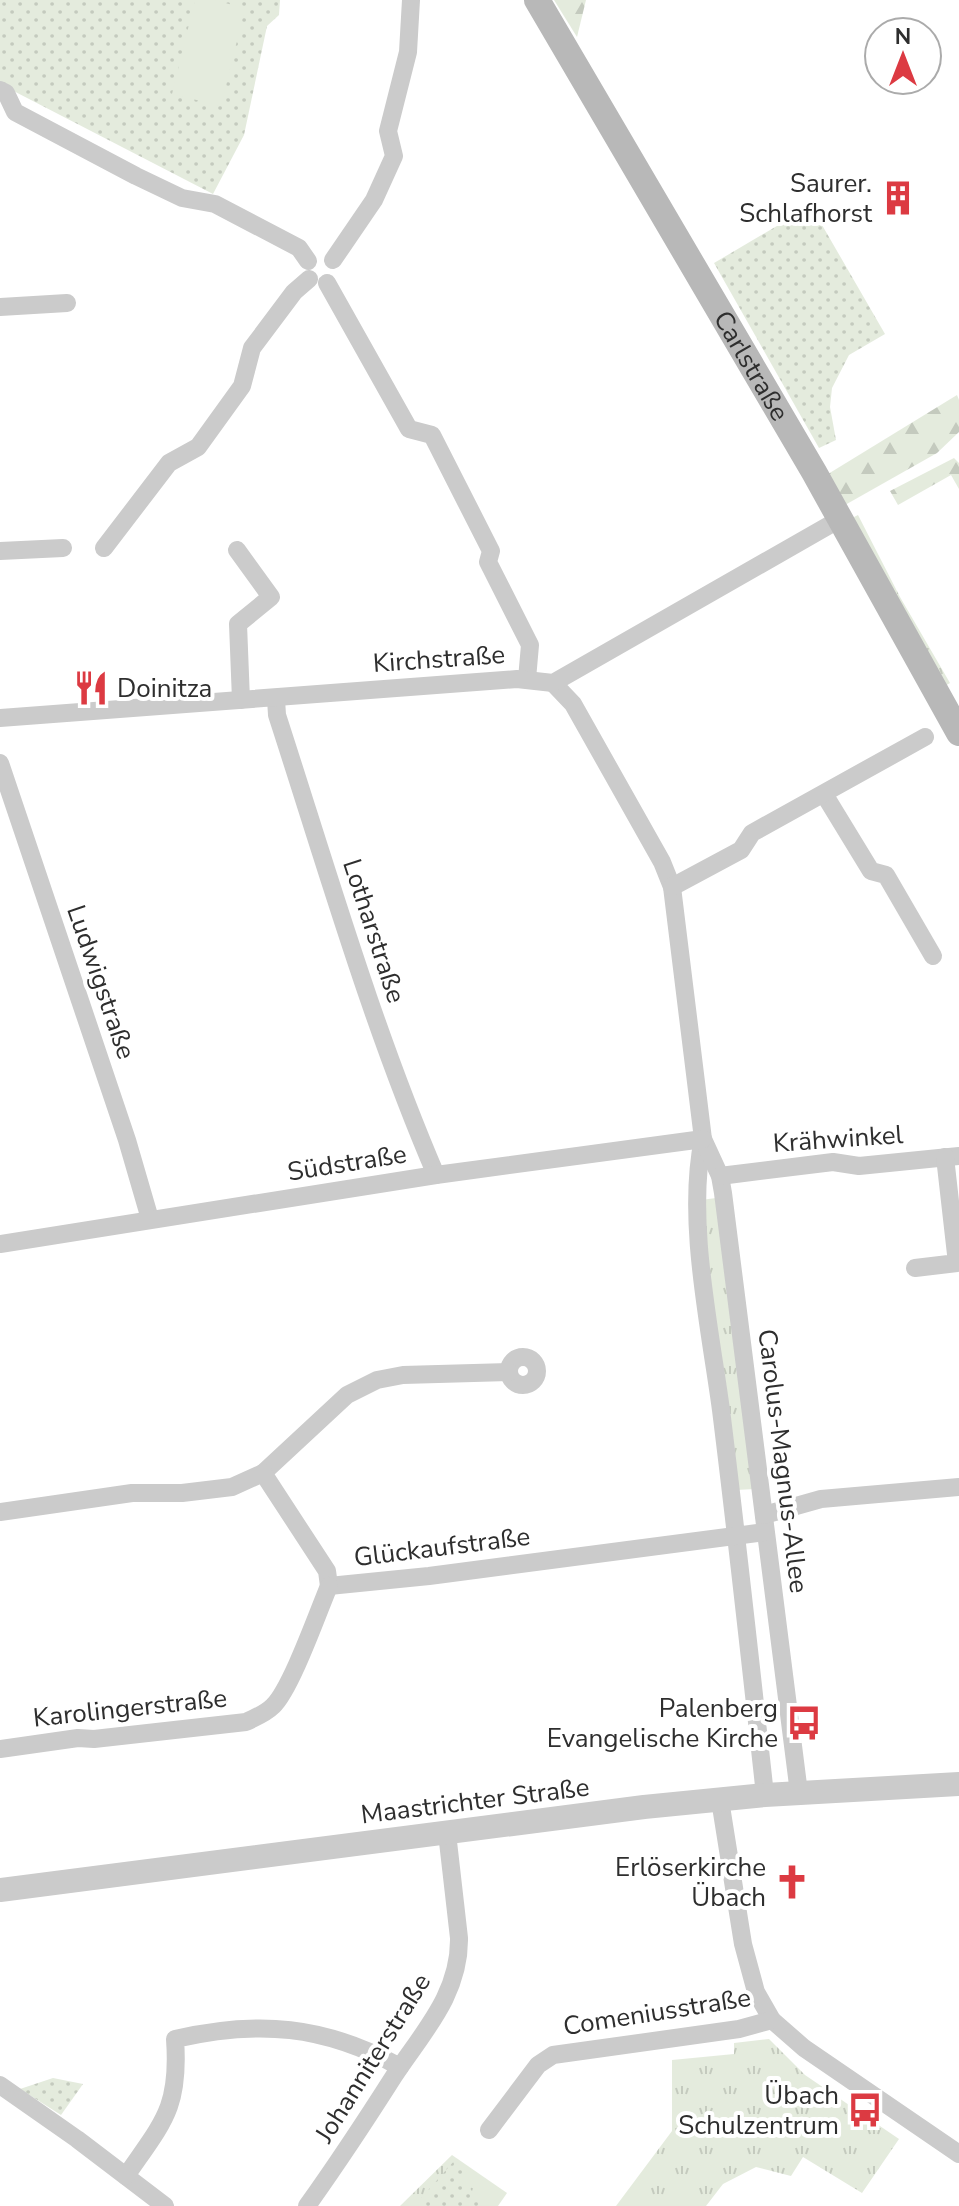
<svg xmlns="http://www.w3.org/2000/svg" width="959" height="2206" font-family="'Nunito Sans',sans-serif">
  <style>
    .grass { fill: url(#grass-tufts) }
    .forest { fill: url(#forest-firs) }
    .park { fill: url(#park-dots) }
    .pitch { fill: #e4ebdd }
    .lines { fill: none; stroke-linecap: round; stroke-linejoin: round }
    .minor { stroke: #cbcbcb; stroke-width: 18 }
    .tertiary { stroke: #cbcbcb; stroke-width: 24 }
    .secondary { stroke: #b8b8b8; stroke-width: 26 }
    .labels { text-anchor: middle; dominant-baseline: central; stroke-width: 8; stroke-linejoin: round; paint-order: stroke }
    .poi-label { font-size: 26px; fill: #2e2e2e; stroke: #fff; text-anchor: end }
    .street-label { font-size: 26px; fill: #2e2e2e; stroke: #fff }
  </style>
  <defs>
    <pattern id="grass-tufts" width="24" height="20" patternUnits="userSpaceOnUse" patternTransform="scale(2)"><rect width="24" height="20" fill="#e4ebdd"/><path d="M3 7l-1-3M5 7V3M7 7l1-3M15 17l-1-3M17 17v-4M19 17l1-3" fill="none" stroke="#c4cabe"/></pattern>
    <pattern id="forest-firs" width="22" height="20" patternUnits="userSpaceOnUse" patternTransform="scale(2)"><rect width="22" height="20" fill="#e4ebdd"/><path d="M5 1l3.5 6h-7zM16 11l3.5 6h-7z" fill="#c4cabe"/></pattern>
    <pattern id="park-dots" width="8" height="8" patternUnits="userSpaceOnUse" patternTransform="scale(2)"><rect width="8" height="8" fill="#e4ebdd"/><path d="M2 2h.1M6 6h.1" fill="none" stroke="#c4cabe" stroke-width="1.8" stroke-linecap="round"/></pattern>
  </defs>
  <rect width="100%" height="100%" fill="#fff"/>
  <g class="grass">
    <polygon points="858,515 900,597 950,683 943,687 852,518"/>
    <polygon points="716,1198 755,1489 736,1490 701,1200"/>
    <polygon points="769,2039 805,2075 899,2139 862,2193 803,2157 791,2176 756,2167 723,2184 706,2206 616,2206 672,2131 672,2060 734,2054 734,2043"/>
    <polygon points="452,2155 507,2193 498,2206 400,2206"/>
  </g>
  <g class="forest">
    <polygon points="554,0 586,0 577,37"/>
    <polygon points="957,395 959,400 959,432 937,453 845,505 828,474"/>
    <polygon points="954,458 959,463 959,489 951,475 898,505 890,491"/>
  </g>
  <g class="park">
    <polygon points="0,0 280,0 279,15 267,26 244,135 213,194 0,84"/>
    <polygon points="811,206 885,334 849,355 832,388 830,407 836,440 819,448 714,263"/>
    <polygon points="53,2078 83,2084 61,2115 20,2089"/>
    <polygon points="455,2160 461,2165 463,2178 471,2190 483,2201 484,2206 414,2206"/>
  </g>
  <polygon class="pitch" points="195,0 213,0 245,8 221,106 172,94"/>
  <g class="lines">
    <g class="minor">
      <polyline points="0,90 6,93 15,112 136,176 182,198 215,204 299,248 308,261"/>
      <polyline points="333,260 374,200 394,156 388,131 408,52 411,0"/>
      <polyline points="327,283 409,429 432,435 491,551 488,562 530,645 527,679"/>
      <polyline points="0,307 67,303"/>
      <polyline points="104,548 169,463 198,447 242,386 252,348 294,292 309,279"/>
      <polyline points="237,550 271,597 238,624 241,700"/>
      <polyline points="0,551 63,548"/>
      <path d="M553 683 573 704 662 862 672 887 703 1139C686 1220 710 1327 721 1410 737 1538 751 1667 765 1795"/>
      <path d="M276 699 277 715C327 869 372 1026 436 1175"/>
      <polyline points="0,718 517,679 553,683 840,519"/>
      <polyline points="0,763 127,1140 150,1219"/>
      <polyline points="824,794 871,871 886,875 933,956"/>
      <polyline points="672,887 741,850 752,833 925,737"/>
      <polyline points="703,1139 720,1176 723,1193 799,1793"/>
      <polyline points="720,1176 833,1162 859,1166 959,1156"/>
      <polyline points="0,1244 436,1175 703,1139"/>
      <polyline points="915,1268 957,1263 945,1157"/>
      <circle cx="523" cy="1371" r="14"/>
      <polyline points="263,1473 347,1395 377,1380 403,1375 509,1372"/>
      <polyline points="0,1512 132,1493 182,1493 232,1487 263,1473 327,1571 329,1586"/>
      <polyline points="764,1515 821,1499 959,1487"/>
      <polyline points="329,1586 429,1576 765,1532"/>
      <path d="M0 1749 78 1738 94 1739 246 1722C256 1717 265 1714 273 1706 291 1689 318 1612 329 1586"/>
      <polyline points="720,1800 743,1944 756,1992 772,2020 804,2048 959,2154"/>
      <polyline points="0,2085 77,2139 165,2206"/>
      <polyline points="489,2130 538,2065 553,2055 739,2029 772,2020"/>
      <path d="M126 2176C163 2122 180 2108 175 2039 258 2020 324 2025 400 2067"/>
      <path d="M307 2206C337 2164 366 2120 394 2076 423 2032 460 1994 459 1938L447 1833"/>
    </g>
    <polyline class="tertiary" points="0,1890 644,1807 765,1795 959,1784"/>
    <path class="secondary" id="s1" d="M537 0 814 472 959 733"/>
  </g>
  <defs>
    <g id="building-bare" transform="scale(2.76)"><path d="M-4-6H4V6H1V3H-1V6H-4ZM-2.5-4.3h1.7v1.8h-1.7ZM.8-4.3h1.7v1.8H.8ZM-2.5-1h1.7V.8h-1.7ZM.8-1h1.7V.8H.8Z" fill="#dc3a42" stroke="#fff" stroke-width="2.5" paint-order="stroke"/></g>
    <g id="restaurant-bare" transform="scale(2.76)"><path d="M-5-6h1v4h1v-4h1v4h1v-4h1v5L-1.5 .5V6h-2V.5L-5-1ZM5-6V6H3V1.5H1.5Q1.5-4 5-6Z" fill="#dc3a42" stroke="#fff" stroke-width="2.5" paint-order="stroke"/></g>
    <g id="bus-bare" transform="scale(2.76)"><path d="M-5-6H5V4H4V6H2V4H-2V6H-4V4H-5ZM-3.5-4V0h7V-4ZM-3.5 1.2v1.5H-2V1.2ZM2 1.2v1.5H3.5V1.2Z" fill="#dc3a42" stroke="#fff" stroke-width="2.5" paint-order="stroke"/></g>
    <g id="church-bare" transform="scale(2.76)"><path d="M-1.2-6h2.4v3.5h3.3v2.4h-3.3V6h-2.4V-.1h-3.3v-2.4h3.3Z" fill="#dc3a42" stroke="#fff" stroke-width="2.5" paint-order="stroke"/></g>
  </defs>
  <g fill-rule="evenodd">
    <use href="#building-bare" x="898" y="198"/>
    <use href="#restaurant-bare" x="91" y="688"/>
    <use href="#bus-bare" x="804" y="1723"/>
    <use href="#church-bare" x="792" y="1882"/>
    <use href="#bus-bare" x="865" y="2110"/>
  </g>
  <g class="labels">
    <g class="poi-label">
      <text x="872" y="183">Saurer.<tspan x="872" dy="30">Schlafhorst</tspan></text>
      <text x="117" y="688" text-anchor="start">Doinitza</text>
      <text x="778" y="1708">Palenberg<tspan x="778" dy="30">Evangelische Kirche</tspan></text>
      <text x="766" y="1867">Erlöserkirche<tspan x="766" dy="30">Übach</tspan></text>
      <text x="839" y="2095">Übach<tspan x="839" dy="30">Schulzentrum</tspan></text>
    </g>
    <g class="street-label">
      <text stroke="none"><textPath href="#s1" startOffset="424">Carlstraße</textPath></text>
      <text transform="translate(439 659) rotate(-4)">Kirchstraße</text>
      <text transform="translate(374 931) rotate(72)">Lotharstraße</text>
      <text transform="translate(101 982) rotate(71)">Ludwigstraße</text>
      <text transform="translate(838 1139) rotate(-4)">Krähwinkel</text>
      <text transform="translate(347 1163) rotate(-9)">Südstraße</text>
      <text transform="translate(783 1461) rotate(83)">Carolus-Magnus-Allee</text>
      <text transform="translate(442 1547) rotate(-7)">Glückaufstraße</text>
      <text transform="translate(130 1708) rotate(-6)">Karolingerstraße</text>
      <text transform="translate(475 1801) rotate(-7)">Maastrichter Straße</text>
      <text transform="translate(657 2012) rotate(-9)">Comeniusstraße</text>
      <text transform="translate(373 2058) rotate(-58)">Johanniterstraße</text>
    </g>
  </g>
  <g transform="translate(903 56)"><circle r="38" fill="#ffffff" stroke="#ababab" stroke-width="2"/>
  <path d="M0-6L14 30L0 20L-14 30Z" fill="#dc3a42"/>
  <text y="-12" font-size="22" font-weight="bold" text-anchor="middle" fill="#2e2e2e">N</text>
  </g>
</svg>
